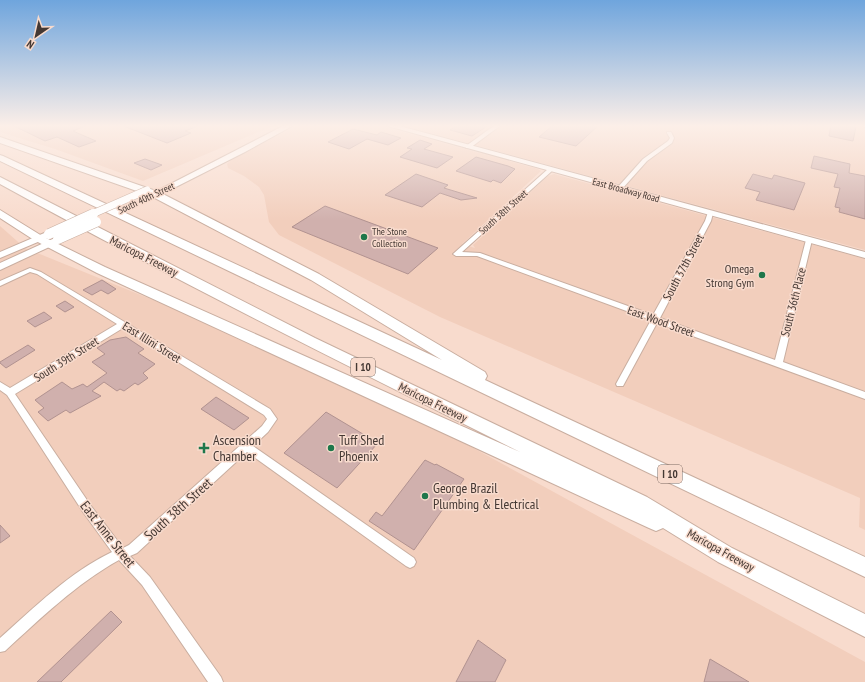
<svg xmlns="http://www.w3.org/2000/svg" width="865" height="682" font-family="'PT Sans Narrow',sans-serif">
  <style>
    .built { fill: #f2cebc }
    .building { fill: #d0b0ad; stroke: #b19290 }
    .lines { fill: none; stroke-linecap: round; stroke-linejoin: round }
    .minor-casing { stroke: #c9aea0; stroke-width: 2 }
    .secondary-casing { stroke: #c9aea0; stroke-width: 2 }
    .motorway-casing { stroke: #c9aea0; stroke-width: 2 }
    .minor { fill: #fff; fill-rule: evenodd }
    .secondary { fill: #fff; fill-rule: evenodd }
    .motorway { fill: #fff; fill-rule: evenodd }
    .secondary-bridge-far1-casing { stroke: #c9aea0; stroke-width: 8; stroke-linecap: butt }
    .secondary-bridge-casing { stroke: #c9aea0; stroke-width: 11; stroke-linecap: butt }
    .secondary-bridge-far1 { stroke: #fff; stroke-width: 7 }
    .secondary-bridge { stroke: #fff; stroke-width: 10 }
    .poi-dot { fill: #1e774b; stroke: #f8dbcd; stroke-width: 1.5 }
    .labels { text-anchor: middle; dominant-baseline: central; stroke-width: 3; stroke-linejoin: round; paint-order: stroke }
    .far-street-label { font-size: 10px; fill: #443833; stroke: #f8dbcd }
    .far-poi-label { font-size: 10px; fill: #443833; stroke: #f8dbcd; text-anchor: start }
    .shield { fill: #f8dbcd; stroke: #7a6961; stroke-width: 1 }
    .shield-label { font-size: 11px; font-weight: bold; fill: #443833 }
    .street-label { font-size: 12px; fill: #443833; stroke: #f8dbcd }
    .poi-label { font-size: 12px; fill: #443833; stroke: #f8dbcd; text-anchor: end }
    .near-poi-label { font-size: 14px; fill: #443833; stroke: #f8dbcd; text-anchor: start }
    .near-street-label { font-size: 14px; fill: #443833; stroke: #f8dbcd }
  </style>
  <rect width="100%" height="100%" fill="#f8dbcd"/>
  <g class="built">
    <polygon points="0,125 275,125 143,181 55,149 0,132"/>
    <polygon points="298,125 378,125 538,169 541,171 462,244 475,248 473,245 548,176 554,174 865,259 865,530 859,527 860,498 440,317 279,235 269,222 264,195 259,187 244,176 228,168 227,164 231,160"/>
    <polygon points="401,125 865,125 865,250 701,206"/>
    <polygon points="0,226 25,248 345,378 865,662 865,682 0,682"/>
  </g>
  <g class="building">
    <polygon points="12,125 87,125 73,131 96,141 79,147 57,137 45,141"/>
    <polygon points="121,125 198,125 198,126 185,131 191,133 167,143"/>
    <polygon points="458,125 489,125 472,136 450,130"/>
    <polygon points="553,125 599,125 576,146 539,137"/>
    <polygon points="831,125 856,127 853,141 829,136"/>
    <polygon points="353,129 377,135 381,132 401,138 388,145 367,139 349,149 328,142"/>
    <polygon points="420,140 432,144 424,149 453,157 437,168 400,157 412,149 407,148"/>
    <polygon points="814,156 850,164 849,173 865,176 865,219 839,212 840,208 835,207 840,188 834,187 838,174 811,168"/>
    <polygon points="476,157 508,166 515,169 501,183 493,180 491,182 456,171"/>
    <polygon points="145,159 162,165 151,170 134,163"/>
    <polygon points="416,174 448,185 444,188 477,198 461,200 440,193 422,207 385,195"/>
    <polygon points="753,174 772,179 774,175 805,183 794,210 756,200 760,192 745,188"/>
    <polygon points="325,206 438,248 408,274 292,227"/>
    <polygon points="102,280 116,289 108,294 101,290 92,295 83,290"/>
    <polygon points="65,301 74,307 65,312 56,306"/>
    <polygon points="44,312 52,318 35,327 27,321"/>
    <polygon points="126,337 144,349 138,353 155,364 143,373 148,378 138,385 135,383 124,391 120,389 117,391 104,382 92,391 101,396 70,413 66,410 48,421 38,412 44,408 35,400 62,382 72,389 83,384 87,387 107,373 92,362 105,354 97,348 110,340"/>
    <polygon points="28,345 35,350 6,368 0,363 0,362"/>
    <polygon points="216,397 249,418 234,430 201,409"/>
    <polygon points="326,412 378,443 337,488 284,453"/>
    <polygon points="425,460 435,465 436,464 464,479 414,550 369,521 376,512 382,516"/>
    <polygon points="0,525 10,536 0,543"/>
    <polygon points="111,611 122,622 61,682 37,682"/>
    <polygon points="478,640 506,660 495,682 456,682"/>
    <polygon points="710,659 749,682 704,682"/>
  </g>
  <g class="lines">
    <g class="minor-casing">
      <g id="minor">
        <polygon points="495,125 501,125 470,148 466,148 466,146"/>
        <polygon points="862,125 865,125 865,127"/>
        <polygon points="667,132 671,132 674,138 672,143 647,161 622,189 618,189 618,187 643,159 668,141 670,138 667,133"/>
        <polygon points="548,169 553,170 462,252 480,253 653,315 705,221 708,212 712,212 713,213 711,221 660,318 775,360 806,240 809,238 811,239 812,240 783,362 865,392 865,399 657,323 623,386 617,386 616,384 651,320 477,256 456,256 453,254"/>
        <path d="M30 268 41 272 270 409 277 419 268 432 253 446 414 558 416 562 414 566 410 568 406 566 247 452 137 553 130 556 150 577 221 677 223 682H208L142 585 119 560C76 584 41 618 5 651L0 652V638C35 607 70 572 112 552L83 512 7 395 0 390V382L10 388 117 324 37 274 30 272 0 286V281ZM123 328 264 415 267 419 262 426 129 545 123 548 91 506 15 394Z"/>
      </g>
    </g>
    <g class="secondary-casing">
      <g id="secondary">
        <polygon points="285,125 294,125 245,152 158,196 152,196 151,194"/>
        <polygon points="384,125 396,125 865,252 865,258"/>
        <polygon points="49,231 53,234 52,236 0,258 0,252"/>
        <polygon points="57,237 60,238 61,240 60,242 0,270 0,263"/>
      </g>
    </g>
    <g class="motorway-casing">
      <g id="motorway">
        <polygon points="0,137 159,192 319,274 485,372 487,376 485,380 865,557 865,577 0,161 0,155 3,156 442,360 311,280 151,196 0,143"/>
        <path d="M0 177 315 338 647 497 732 548 865 614V637L718 562 663 528 656 531 649 528 97 273 34 240 0 218V210L42 236 105 267 520 452C346 365 171 278 0 184Z"/>
      </g>
    </g>
    <use href="#minor" class="minor"/>
    <use href="#secondary" class="secondary"/>
    <use href="#motorway" class="motorway"/>
    <g class="secondary-bridge-far1-casing">
      <polyline id="secondary-bridge-far1" points="90,215 147,190"/>
    </g>
    <g class="secondary-bridge-casing">
      <g id="secondary-bridge">
        <polyline points="49,234 93,214"/>
        <polyline points="58,239 96,222"/>
      </g>
    </g>
    <use href="#secondary-bridge-far1" class="secondary-bridge-far1"/>
    <use href="#secondary-bridge" class="secondary-bridge"/>
  </g>
  <linearGradient id="sky" x2="0" y2="1"><stop stop-color="#6fa5dd"/><stop offset="0.57" stop-color="#fcefe8"/><stop offset="1" stop-color="#fcefe8" stop-opacity="0"/></linearGradient>
  <rect width="865" height="221" fill="url(#sky)"/>
  <g class="poi-dot">
    <circle cx="364" cy="237" r="4"/>
    <circle cx="762" cy="275" r="4"/>
    <path d="M202 442h4v4h4v4h-4v4h-4v-4h-4v-4h4z"/>
    <circle cx="331" cy="448" r="4"/>
    <circle cx="425" cy="496" r="4"/>
  </g>
  <g class="labels">
    <g class="far-street-label">
      <text transform="translate(626 190) rotate(15)">East Broadway Road</text>
      <text transform="translate(146 198) rotate(-25)">South 40th Street</text>
      <text transform="translate(503 212) rotate(-42)">South 38th Street</text>
    </g>
    <g class="far-poi-label">
      <text x="372" y="231">The Stone<tspan x="372" dy="12">Collection</tspan></text>
    </g>
    <g class="shield">
      <rect x="351" y="358" width="24" height="18" rx="3"/>
      <rect x="658" y="465" width="24" height="18" rx="3"/>
    </g>
    <g class="shield-label">
      <text x="363" y="367">I 10</text>
      <text x="670" y="474">I 10</text>
    </g>
    <g class="street-label">
      <text transform="translate(144 256) rotate(27)">Maricopa Freeway</text>
      <text transform="translate(683 267) rotate(-62)">South 37th Street</text>
      <text transform="translate(793 302) rotate(-76)">South 36th Place</text>
      <text transform="translate(661 321) rotate(20)">East Wood Street</text>
      <text transform="translate(152 342) rotate(32)">East Illini Street</text>
      <text transform="translate(66 359) rotate(-32)">South 39th Street</text>
      <text transform="translate(433 402) rotate(26)">Maricopa Freeway</text>
      <text transform="translate(721 550) rotate(29)">Maricopa Freeway</text>
    </g>
    <g class="poi-label">
      <text x="754" y="268">Omega<tspan x="754" dy="14">Strong Gym</tspan></text>
    </g>
    <g class="near-poi-label">
      <text x="213" y="440">Ascension<tspan x="213" dy="16">Chamber</tspan></text>
      <text x="339" y="440">Tuff Shed<tspan x="339" dy="16">Phoenix</tspan></text>
      <text x="433" y="488">George Brazil<tspan x="433" dy="16">Plumbing &amp; Electrical</tspan></text>
    </g>
    <g class="near-street-label">
      <text transform="translate(178 509) rotate(-42)">South 38th Street</text>
      <text transform="translate(108 534) rotate(52)">East Anne Street</text>
    </g>
  </g>
  <g transform="translate(36 36) rotate(214)" stroke="#f8dbcd" stroke-width="3" paint-order="stroke">
  <path d="M0-3L7 15L0 10L-7 15Z" fill="#443833"/>
  <text y="-6" font-size="11" font-weight="bold" text-anchor="middle" fill="#443833">N</text>
  </g>
</svg>
